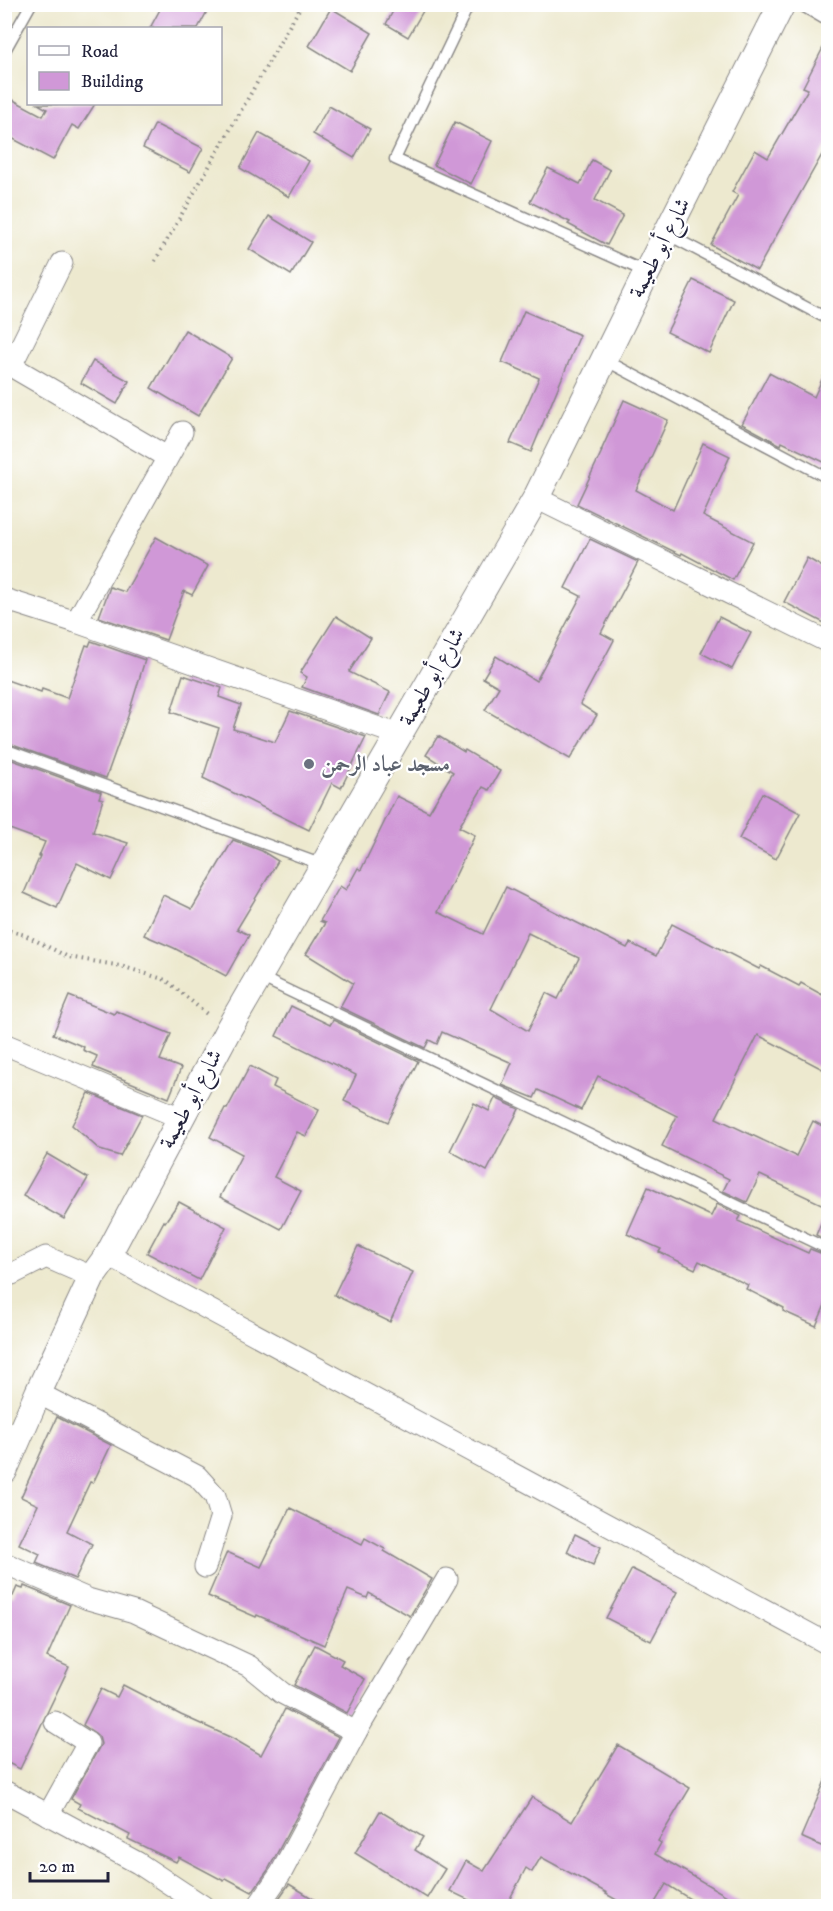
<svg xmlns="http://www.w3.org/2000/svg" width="833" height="1911" font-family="'IM FELL DW Pica',Amiri,serif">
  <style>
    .building { fill: #d098d7; fill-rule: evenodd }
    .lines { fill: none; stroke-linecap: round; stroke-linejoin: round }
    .service-casing { stroke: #888685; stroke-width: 13 }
    .minor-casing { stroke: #888685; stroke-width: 23 }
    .tertiary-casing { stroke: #888685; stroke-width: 28 }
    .path { stroke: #888685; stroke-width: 4; stroke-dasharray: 1.5 4.5; stroke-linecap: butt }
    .service { stroke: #fff; stroke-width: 10 }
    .minor { stroke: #fff; stroke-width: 21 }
    .tertiary { stroke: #fff; stroke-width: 26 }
    .worship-dot { fill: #6b7280; stroke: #fff; stroke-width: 2 }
    .labels { text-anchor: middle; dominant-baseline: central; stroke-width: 4.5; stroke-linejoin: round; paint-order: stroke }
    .street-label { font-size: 22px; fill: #22223b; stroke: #fff }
    .worship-label { font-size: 22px; font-weight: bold; fill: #5b616d; stroke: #fff; text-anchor: start }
  </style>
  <rect width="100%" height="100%" fill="#fff"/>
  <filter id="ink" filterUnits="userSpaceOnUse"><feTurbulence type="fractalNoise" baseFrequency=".0167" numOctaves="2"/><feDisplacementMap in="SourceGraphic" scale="12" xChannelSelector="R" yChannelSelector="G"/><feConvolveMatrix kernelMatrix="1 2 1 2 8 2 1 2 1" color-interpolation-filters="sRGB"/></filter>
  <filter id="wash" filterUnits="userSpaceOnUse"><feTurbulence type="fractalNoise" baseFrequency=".008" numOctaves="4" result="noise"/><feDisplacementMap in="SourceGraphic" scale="24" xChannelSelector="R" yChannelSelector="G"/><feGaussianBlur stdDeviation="1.35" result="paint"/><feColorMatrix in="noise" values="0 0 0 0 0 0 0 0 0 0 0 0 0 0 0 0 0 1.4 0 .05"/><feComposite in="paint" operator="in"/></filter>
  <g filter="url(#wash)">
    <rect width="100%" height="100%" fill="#ede9cf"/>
    <g id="blocks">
      <g class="building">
        <polygon points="163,4 211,4 198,28 150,28"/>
        <polygon points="397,4 427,4 408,37 386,24"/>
        <polygon points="331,8 372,33 350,71 309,46"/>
        <polygon points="828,38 828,144 757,270 711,245 738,195 732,192 755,150 768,158 808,89 803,87"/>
        <polygon points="4,95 43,116 47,109 38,104 95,104 79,129 72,125 53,160 4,134"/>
        <polygon points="329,106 370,129 354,158 313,134"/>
        <polygon points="455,122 492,141 471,184 434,165"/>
        <polygon points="155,124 203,148 190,172 143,148"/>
        <polygon points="259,133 309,161 289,197 240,168"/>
        <polygon points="592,160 610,170 595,200 623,215 607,245 568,224 570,222 530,202 548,168 580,184"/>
        <polygon points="269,216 311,242 291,275 249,249"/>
        <polygon points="693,280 734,300 709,353 667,332"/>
        <polygon points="524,311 580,335 531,452 510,443 539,378 502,362"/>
        <polygon points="185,330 232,358 198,416 151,388"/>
        <polygon points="93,361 129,381 117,404 81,383"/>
        <polygon points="828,366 828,464 782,442 781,445 742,424 769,373 814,397"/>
        <polygon points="624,400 668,420 636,490 673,510 703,443 730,456 703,516 753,542 733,580 682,553 681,555 577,504 602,451 601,451"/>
        <polygon points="156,537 208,566 192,595 184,591 166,640 99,617 110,587 125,592"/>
        <polygon points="590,539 638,562 601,633 614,640 580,704 597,715 570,759 485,710 499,687 483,678 496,656 536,681 581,596 565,588"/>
        <polygon points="807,558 828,570 828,625 784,602"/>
        <polygon points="336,616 371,638 349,672 390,692 379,715 302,687 307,677 300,673"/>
        <polygon points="719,617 751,633 732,669 701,653"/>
        <polygon points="91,641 145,660 128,716 106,778 4,742 4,679 41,692 42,689 67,698 86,645 89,646"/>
        <polygon points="183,675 222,688 219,697 241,705 233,729 275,742 290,711 366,737 341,788 332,783 309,830 203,778 219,728 171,712"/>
        <path d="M438 736 464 752 465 750 500 771 489 790 483 787 459 827 475 835 438 912 483 934 506 887 627 948 630 943 656 956 672 924 759 969 761 966 799 986 801 983 828 998V1072L758 1035 716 1118 796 1156 813 1121 828 1129V1241L816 1235 828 1207 760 1175 747 1202 723 1191 729 1179 662 1146 677 1116 598 1076 581 1110 538 1090 534 1098 502 1085 512 1063 442 1032 437 1044 429 1040 425 1048 340 1007 353 983 306 954 325 923 320 921 340 886 346 890 358 868 361 870 397 796 429 812 453 772 426 755ZM528 933 579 958 558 999 546 993 528 1031 491 1009Z"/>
        <polygon points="4,757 101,792 99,798 103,799 93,832 128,843 111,880 77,863 57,908 24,893 40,856 39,856 45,842 4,827"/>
        <polygon points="762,793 800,813 776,859 739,839"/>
        <polygon points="233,840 262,851 278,861 237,929 249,935 226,976 174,948 144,935 163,895 192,909"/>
        <polygon points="69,996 114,1014 116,1011 171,1034 160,1060 181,1068 169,1098 93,1067 97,1056 83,1050 84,1047 53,1034"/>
        <polygon points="291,1006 330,1025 333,1020 418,1061 388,1122 344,1101 356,1075 276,1036"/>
        <polygon points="250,1066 276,1080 273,1087 319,1110 306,1136 297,1132 274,1177 301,1191 281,1229 220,1197 242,1154 210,1137 225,1108 227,1109"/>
        <polygon points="89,1093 142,1115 120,1156 100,1150 72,1125"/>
        <polygon points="495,1098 519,1109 487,1171 450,1151 474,1103 489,1111"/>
        <polygon points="47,1154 88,1178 64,1219 23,1196"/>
        <polygon points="648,1187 711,1216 717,1204 741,1216 738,1221 808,1253 810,1249 828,1256 828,1298 816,1326 783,1311 784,1308 746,1289 748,1285 699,1261 695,1269 659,1252 661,1249 627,1234"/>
        <polygon points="179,1202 226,1227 199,1280 147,1253 164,1221 165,1222"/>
        <polygon points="358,1246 413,1272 390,1322 334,1295"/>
        <polygon points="57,1417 111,1445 93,1483 90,1482 67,1531 92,1544 75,1579 36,1563 40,1554 19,1544 38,1505 21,1497"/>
        <polygon points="290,1508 362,1544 365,1538 385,1549 384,1551 432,1579 410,1616 369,1593 367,1598 348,1590 324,1645 257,1615 256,1617 208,1596 227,1552 261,1567"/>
        <polygon points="575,1534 601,1547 593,1565 567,1552"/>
        <polygon points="632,1569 677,1592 651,1641 606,1618"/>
        <polygon points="24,1586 70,1605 47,1657 69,1667 20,1769 4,1761 4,1592 13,1596 17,1587 23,1589"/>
        <polygon points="315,1645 343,1660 340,1665 365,1679 347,1713 294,1685"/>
        <polygon points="123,1685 181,1715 232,1738 261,1755 285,1709 339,1737 268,1870 252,1892 226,1878 224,1881 179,1857 176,1862 128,1839 130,1835 78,1808 80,1804 71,1799 101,1744 99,1737 95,1733 83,1725 101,1689 117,1697"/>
        <polygon points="618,1745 690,1788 658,1841 661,1843 655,1854 744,1906 701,1906 666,1884 653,1906 627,1906 606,1894 607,1893 541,1857 532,1872 526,1868 506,1906 481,1906 450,1891 466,1861 484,1871 532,1797 572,1822"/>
        <polygon points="828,1774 828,1849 801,1837"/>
        <polygon points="380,1811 423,1837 415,1850 445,1869 427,1898 355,1853"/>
        <polygon points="289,1884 325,1906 279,1906 275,1904"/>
      </g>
    </g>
  </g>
  <g filter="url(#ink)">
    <use href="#blocks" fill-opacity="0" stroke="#888685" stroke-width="1.5"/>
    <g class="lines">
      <g class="service-casing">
        <g id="service">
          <polyline points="469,4 395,159 646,272"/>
          <polyline points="799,4 828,21"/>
          <polyline points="4,52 31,4"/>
          <polyline points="667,234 828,319"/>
          <polyline points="605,360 828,478"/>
          <polyline points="4,749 323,865"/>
          <polyline points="260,977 828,1249"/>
        </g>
      </g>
      <g class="minor-casing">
        <g id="minor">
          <polyline points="62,263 11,366 167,457"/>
          <polyline points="536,498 828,642"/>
          <polyline points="4,599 76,622 399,735"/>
          <polyline points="76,622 182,432"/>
          <polyline points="4,1044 181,1118"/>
          <polyline points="108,1255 828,1644"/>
          <polyline points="4,1272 12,1274 46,1257 92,1277"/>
          <polyline points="38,1393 197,1476 215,1496 221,1516 205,1567"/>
          <polyline points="4,1563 88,1599 134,1612 249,1666 282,1693 356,1732"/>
          <polyline points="4,1791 138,1863 203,1906"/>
          <polyline points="48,1815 88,1743 55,1722"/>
          <polyline points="258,1906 281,1873 356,1732 447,1579"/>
        </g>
      </g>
      <g class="tertiary-casing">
        <polyline id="tertiary" points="4,1471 38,1393 92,1277 108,1255 228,1030 536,498 647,272 782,4"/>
      </g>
      <g class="path">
        <polyline points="155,261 302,4"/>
        <polyline points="4,929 25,935 68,957 121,966 166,980 208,1015"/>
      </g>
      <use href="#service" class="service"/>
      <use href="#minor" class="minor"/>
      <use href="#tertiary" class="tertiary"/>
    </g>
  </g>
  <circle class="worship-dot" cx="309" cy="764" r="6"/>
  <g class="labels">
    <g class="street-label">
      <text transform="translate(660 248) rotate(-63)">شارع أبو طعيمة</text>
      <text transform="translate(432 677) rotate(-60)">شارع أبو طعيمة</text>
      <text transform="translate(191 1099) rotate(-62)">شارع أبو طعيمة</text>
    </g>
    <g class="worship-label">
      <text x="321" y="764">مسجد عباد الرحمن</text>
    </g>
  </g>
  <rect width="833" height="1911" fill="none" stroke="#fff" stroke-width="24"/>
  <rect x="27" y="27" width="195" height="78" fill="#ffffff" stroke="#a7a7b1" stroke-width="1.5"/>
  <rect x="39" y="46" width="30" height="9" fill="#ffffff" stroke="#a7a7b1" stroke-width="1.5"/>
  <text x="81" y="57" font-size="18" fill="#22223b">Road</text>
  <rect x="39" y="72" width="30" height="18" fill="#d098d7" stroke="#a7a7b1" stroke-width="1.5"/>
  <text x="81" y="87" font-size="18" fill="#22223b">Building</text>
  <path d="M30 1872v9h78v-9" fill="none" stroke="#22223b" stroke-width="3"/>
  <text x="39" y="1872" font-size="18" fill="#22223b" stroke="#ffffff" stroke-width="4.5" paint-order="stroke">20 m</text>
</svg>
